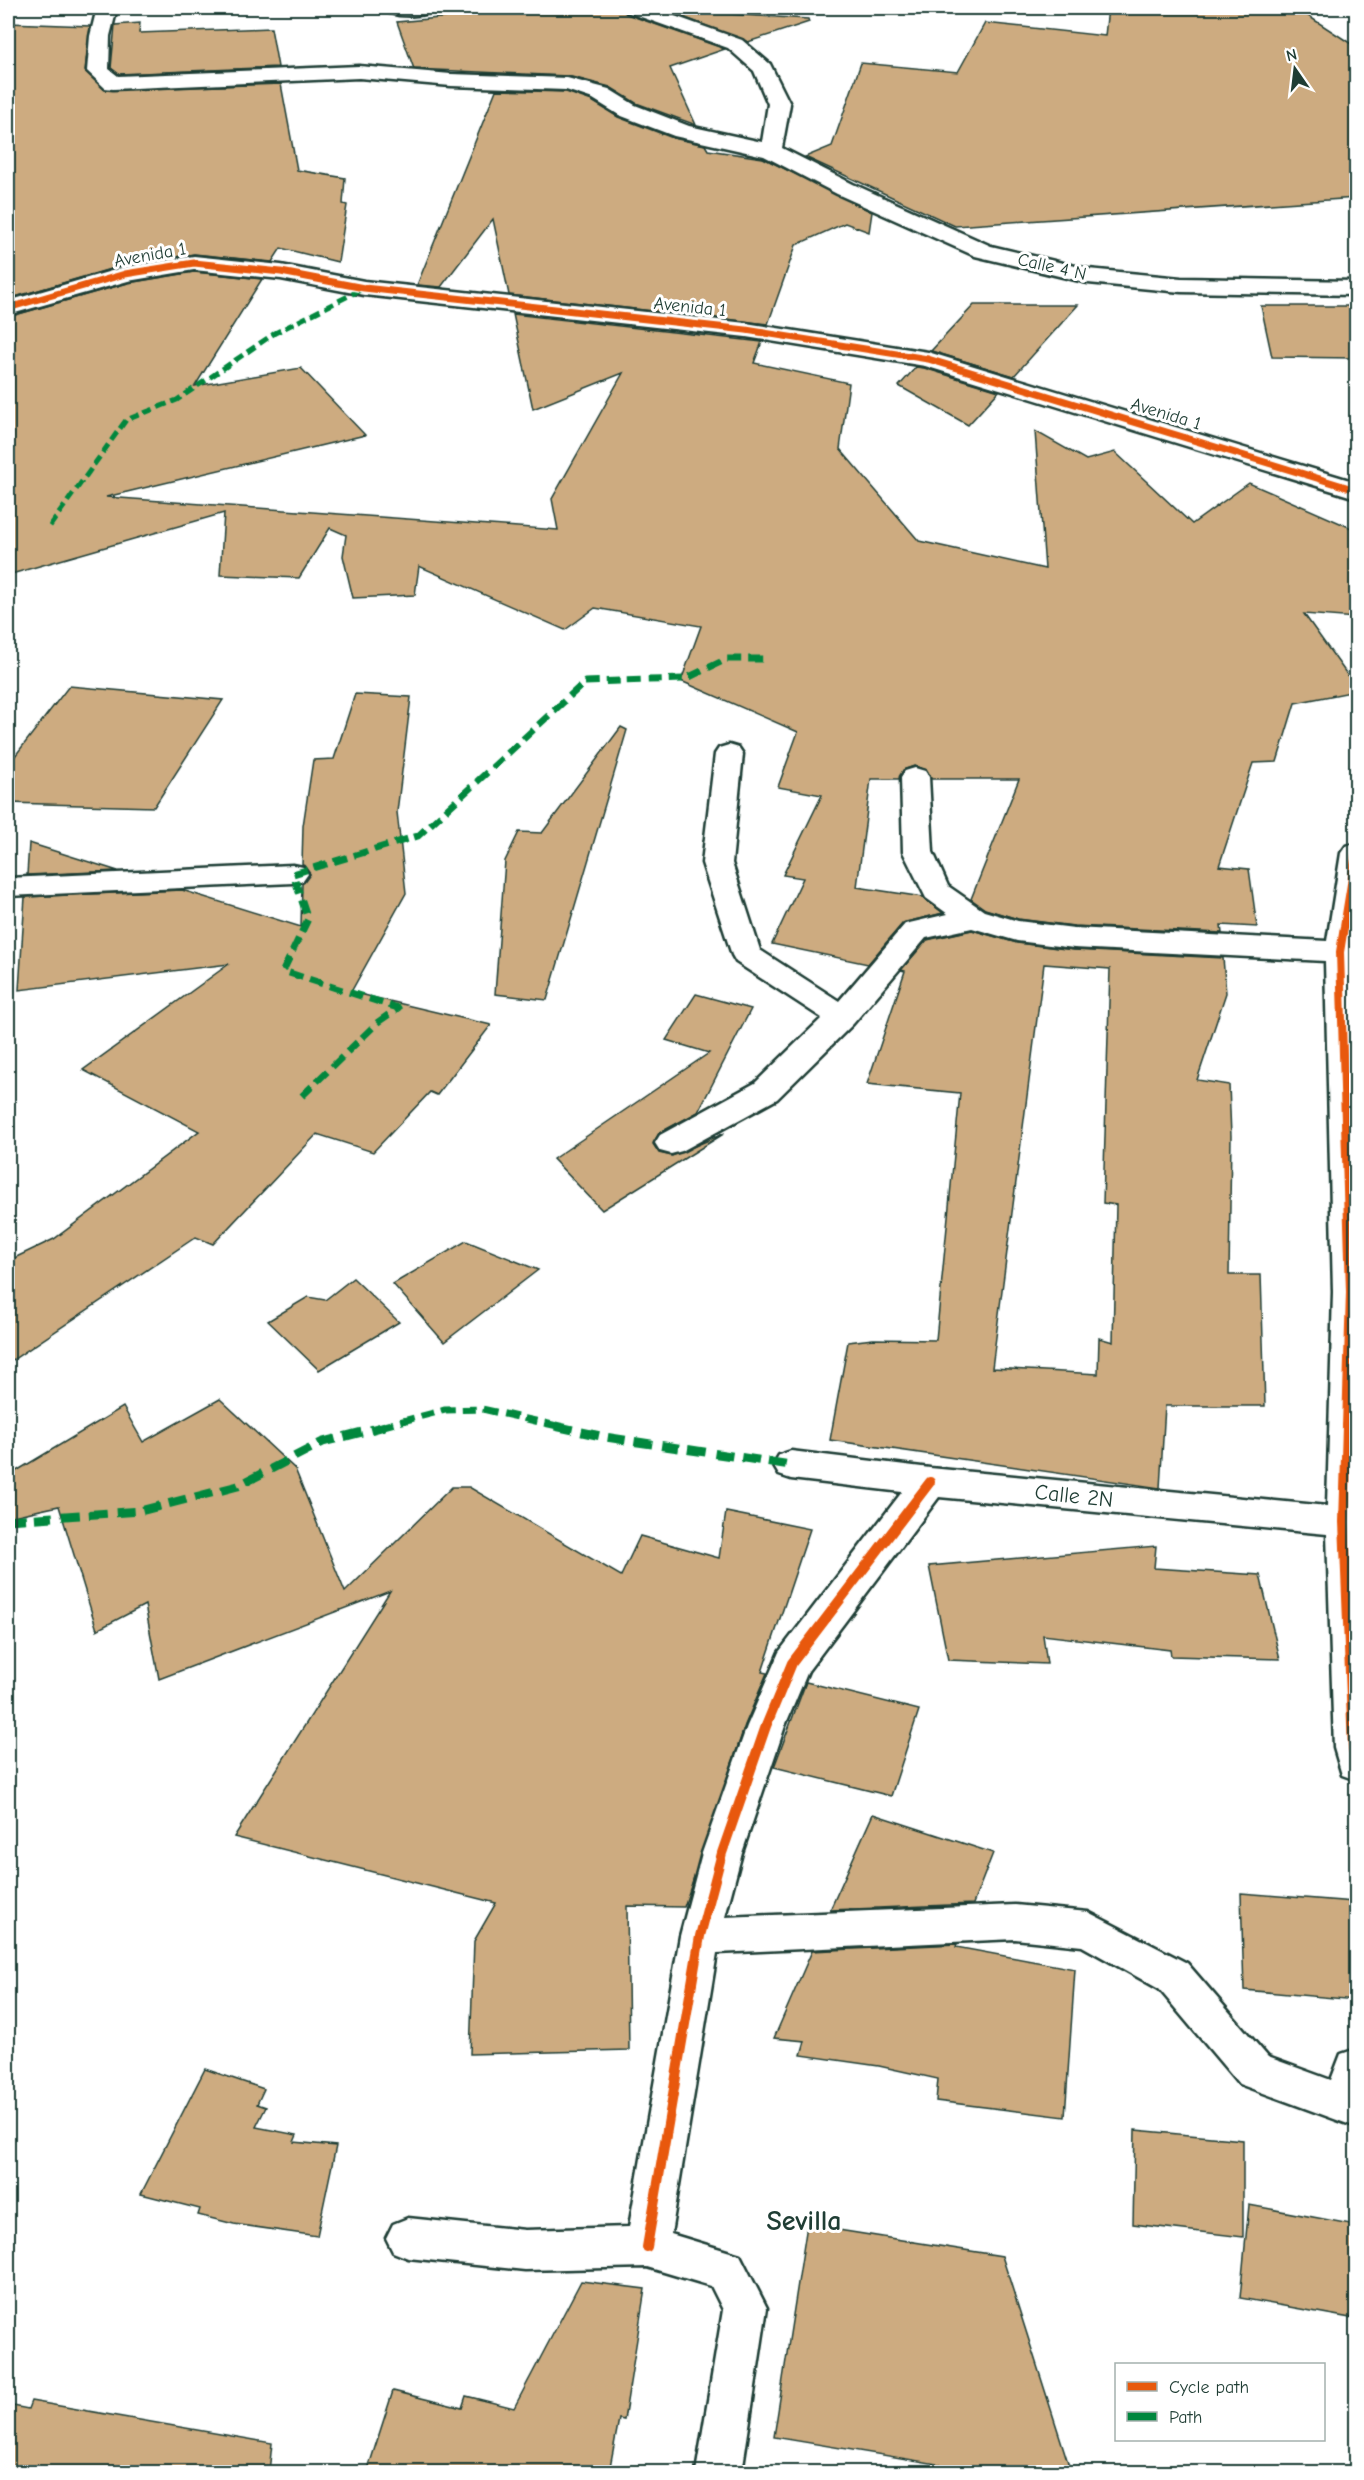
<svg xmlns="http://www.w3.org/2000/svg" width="1364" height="2480" font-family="'Comic Neue',sans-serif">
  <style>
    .building { fill: #cdab80; stroke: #1f3d34; stroke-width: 1.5; fill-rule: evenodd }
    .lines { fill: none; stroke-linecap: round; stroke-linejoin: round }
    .minor-casing { stroke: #1f3d34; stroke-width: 5 }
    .tertiary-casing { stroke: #1f3d34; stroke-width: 5 }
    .minor { fill: #fff; fill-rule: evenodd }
    .tertiary { fill: #fff; fill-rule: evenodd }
    .quiet-far2 { stroke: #00873e; stroke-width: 5; stroke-dasharray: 10 5; stroke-linecap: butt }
    .quiet-far1 { stroke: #00873e; stroke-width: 7; stroke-dasharray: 14 7; stroke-linecap: butt }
    .quiet { stroke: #00873e; stroke-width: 9; stroke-dasharray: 18 9; stroke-linecap: butt }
    .cycleway-far2-casing { stroke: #fff; stroke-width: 10 }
    .cycleway-far1-casing { stroke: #fff; stroke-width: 12 }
    .cycleway-casing { stroke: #fff; stroke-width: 14 }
    .cycleway-far2 { stroke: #e8590c; stroke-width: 7 }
    .cycleway-far1 { stroke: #e8590c; stroke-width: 8 }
    .cycleway { stroke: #e8590c; stroke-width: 10 }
    .labels { text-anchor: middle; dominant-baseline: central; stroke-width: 6; stroke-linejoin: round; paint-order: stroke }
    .far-street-label { font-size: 18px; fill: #1f3d34; stroke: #fff }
    .street-label { font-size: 22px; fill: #1f3d34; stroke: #fff }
    .near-neighbourhood-label { font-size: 28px; font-weight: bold; fill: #1f3d34; stroke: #fff }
  </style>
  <rect width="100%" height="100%" fill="#fff"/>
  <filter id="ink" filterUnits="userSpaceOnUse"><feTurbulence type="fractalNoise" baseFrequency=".0167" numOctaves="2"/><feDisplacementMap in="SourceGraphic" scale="12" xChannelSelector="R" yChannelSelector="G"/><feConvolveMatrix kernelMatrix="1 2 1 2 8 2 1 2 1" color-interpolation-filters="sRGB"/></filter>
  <g filter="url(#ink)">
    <g class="building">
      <polygon points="547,8 622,8 626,14 725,49 670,68 696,125 636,103 610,87 568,76 414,69 397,22"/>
      <polygon points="1108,8 1296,8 1356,47 1356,198 955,226 805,157 832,146 861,63 958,72 985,23 1105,36"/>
      <polygon points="665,10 808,19 809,22 748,42"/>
      <polygon points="8,23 90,26 85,71 105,90 281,84 297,170 345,178 343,204 347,205 338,262 281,248 272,262 194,254 124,265 8,299"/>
      <polygon points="140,23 139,33 271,28 278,67 119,74 111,68 115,25"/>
      <polygon points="496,90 566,92 592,101 618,117 673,138 705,145 708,150 763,158 872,212 869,232 845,223 796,245 768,324 509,295 493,219 441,287 417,285"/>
      <polygon points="194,272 262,279 195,386 301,368 365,435 106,497 558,530 552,499 623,373 533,409 513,314 762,342 754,363 849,383 840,449 919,541 1045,569 1035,431 1086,460 1115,452 1192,524 1249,483 1356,530 1356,618 1304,614 1356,687 1356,691 1295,703 1277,762 1253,763 1219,866 1249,869 1257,927 1221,925 1222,933 1074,926 1018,919 985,909 971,899 1019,779 931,779 927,770 914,766 903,770 899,779 871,779 857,887 923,897 943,913 903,923 868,964 772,944 803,878 783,875 822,795 778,787 798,732 681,681 701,626 595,608 565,630 419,566 415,595 353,598 343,556 346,535 330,528 299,578 220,575 224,513 8,575 8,317 128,283"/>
      <polygon points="974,305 1078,305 1014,376 931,351"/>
      <polygon points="1261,306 1356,306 1356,358 1272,357"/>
      <polygon points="916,367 924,368 999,391 968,425 899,386"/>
      <polygon points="69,686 223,700 154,807 8,803 8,765"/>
      <polygon points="355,694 411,697 397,812 406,893 351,992 491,1025 437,1095 430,1092 373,1152 317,1134 213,1244 196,1237 8,1363 8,1261 54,1239 199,1131 83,1070 229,964 19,990 25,897 182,890 301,927 302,884 310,874 302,865 303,826 313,760 334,759"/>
      <polygon points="621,727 627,730 547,1000 495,994 505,861 519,832 542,833"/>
      <polygon points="29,843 118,871 27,875"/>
      <path d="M972 930 1017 943 1074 950 1223 958 1226 993 1197 1080 1229 1085 1231 1136 1229 1275H1261L1265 1406H1165L1160 1488 830 1440 848 1342 873 1339 936 1340 960 1093 867 1084 905 971 901 970 927 940ZM1044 964 1110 969 1103 1203 1116 1205 1113 1342 1099 1338 1098 1374 992 1368Z"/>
      <polygon points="696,994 751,1009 698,1112 659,1133 653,1144 659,1153 672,1156 725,1133 602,1210 553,1159 709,1053 666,1040"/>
      <polygon points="466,1241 538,1270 444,1342 393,1284"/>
      <polygon points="353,1278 399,1322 319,1370 268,1321 308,1297 325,1300"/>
      <polygon points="220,1399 295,1469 345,1592 452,1487 469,1487 621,1576 640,1536 719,1558 726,1512 810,1529 762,1672 767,1673 745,1725 684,1907 627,1906 629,2050 470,2054 474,1941 496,1903 234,1837 390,1591 159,1679 145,1605 97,1630 59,1506 8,1517 8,1476 123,1407 143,1442"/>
      <polygon points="1156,1546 1154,1568 1260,1575 1280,1659 1171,1656 1170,1650 1043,1635 1047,1664 948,1660 929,1566"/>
      <polygon points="806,1682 919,1710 891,1796 774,1767"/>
      <polygon points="873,1814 993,1853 973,1904 830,1910"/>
      <polygon points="1241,1893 1354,1902 1356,2000 1244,1990"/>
      <polygon points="957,1944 956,1947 1075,1969 1065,2117 936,2101 938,2079 879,2066 801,2055 805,2041 774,2038 812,1951"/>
      <polygon points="205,2069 264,2089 257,2104 266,2107 256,2127 297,2135 294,2142 336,2146 317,2236 234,2224 198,2215 200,2209 141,2194"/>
      <polygon points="1135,2130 1243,2140 1243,2237 1133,2224"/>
      <polygon points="1249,2205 1356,2225 1356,2319 1240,2298"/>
      <polygon points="807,2225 1002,2256 1071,2472 985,2472 774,2437"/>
      <polygon points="581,2281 645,2289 624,2420 619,2419 609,2472 367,2472 393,2391 462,2408 466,2396 514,2408"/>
      <polygon points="31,2401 272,2443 269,2472 8,2472 8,2405 28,2409"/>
    </g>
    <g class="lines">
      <g class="minor-casing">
        <g id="minor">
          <polygon points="97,8 117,8 110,36 109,69 118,76 359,66 451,74 567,78 609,89 635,105 689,126 762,142 768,104 754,71 728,48 627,12 624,8 652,8 742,40 770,64 790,104 782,148 853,184 991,246 1088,269 1181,278 1356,281 1356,295 1181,292 1088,283 975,256 837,194 764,156 674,136 619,115 593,99 566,90 451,86 359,78 113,89 105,88 87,71 90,36"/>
          <path d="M388 8H436L433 12C420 16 403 17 390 13Z"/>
          <polygon points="729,745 739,748 743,754 732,863 760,950 839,1001 905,924 948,914 926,898 903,852 901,777 905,771 915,768 925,771 929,777 933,852 948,886 984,911 1018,921 1074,928 1327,941 1341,853 1346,846 1356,844 1356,1780 1342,1775 1334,1748 1327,1534 939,1497 808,1671 785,1726 742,1853 725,1917 1015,1905 1088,1912 1187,1963 1268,2057 1331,2080 1341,2054 1356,2049 1356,2127 1239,2084 1159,1989 1082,1946 1015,1939 717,1953 671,2234 740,2255 767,2308 742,2472 696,2472 723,2310 711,2286 647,2267 525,2270 408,2258 393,2252 386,2238 393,2224 408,2218 525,2230 629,2227 680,1936 702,1853 747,1726 779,1652 902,1492 791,1479 779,1475 773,1465 779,1455 791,1451 930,1468 1327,1506 1333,1292 1325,961 1074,948 1017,941 972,928 926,938 853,1024 777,1099 682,1151 671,1154 660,1151 655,1143 660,1135 755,1083 822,1018 736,962 732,955 702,863 715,754 719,748"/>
          <polygon points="293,865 303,867 308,874 303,881 293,883 8,896 8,878"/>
        </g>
      </g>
      <g class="tertiary-casing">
        <polygon id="tertiary" points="194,256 281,265 364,281 746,323 928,352 1356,482 1356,498 925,366 746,337 364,295 281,279 194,270 128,281 8,315 8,301 125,267"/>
      </g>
      <use href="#minor" class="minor"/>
      <use href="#tertiary" class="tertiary"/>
      <polyline class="quiet-far2" points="50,526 126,420 177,400 275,333 364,288"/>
      <g class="quiet-far1">
        <polyline points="302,1096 378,1022 398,1008 283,971 308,919 293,874 418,836 585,682 685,679 727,659 765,659"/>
        <polyline points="380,1427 445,1410 482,1409 562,1427"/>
      </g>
      <g class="quiet">
        <polyline points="555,1426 605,1437 791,1465"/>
        <polyline points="8,1520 140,1511 238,1486 323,1442 385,1426"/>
      </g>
      <g class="cycleway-far2-casing">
        <polyline id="cycleway-far2" points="8,308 125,274 194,263 281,272 364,288 746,330 928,359 1356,490"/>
      </g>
      <g class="cycleway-far1-casing">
        <polyline id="cycleway-far1" points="1346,1427 1350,1292 1340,952 1356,853"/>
      </g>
      <g class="cycleway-casing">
        <g id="cycleway">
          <polyline points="1347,1426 1344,1522 1353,1748 1356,1764"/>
          <polyline points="647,2247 700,1936 722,1853 766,1726 792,1663 930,1482"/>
        </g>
      </g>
      <use href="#cycleway-far2" class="cycleway-far2"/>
      <use href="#cycleway-far1" class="cycleway-far1"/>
      <use href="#cycleway" class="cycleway"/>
    </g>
  </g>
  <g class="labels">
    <g class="far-street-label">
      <text transform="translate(150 255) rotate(-10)">Avenida 1</text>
      <text transform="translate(1052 267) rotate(13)">Calle 4 N</text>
      <text transform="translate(690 307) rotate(6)">Avenida 1</text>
      <text transform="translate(1166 414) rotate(17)">Avenida 1</text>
    </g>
    <g class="street-label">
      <text transform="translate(1074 1496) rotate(6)">Calle 2N</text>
    </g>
    <g class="near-neighbourhood-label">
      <text x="804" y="2221">Sevilla</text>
    </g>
  </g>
  <rect width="1364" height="2480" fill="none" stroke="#fff" stroke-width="30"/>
  <rect x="15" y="15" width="1334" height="2450" fill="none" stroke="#1f3d34" stroke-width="2" filter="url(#ink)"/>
  <rect x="1115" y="2363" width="210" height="78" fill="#ffffff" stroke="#a5b1ae" stroke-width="1.5"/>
  <rect x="1127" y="2382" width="30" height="9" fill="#e8590c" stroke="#a5b1ae" stroke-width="1.5"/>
  <text x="1169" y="2393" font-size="18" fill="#1f3d34">Cycle path</text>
  <rect x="1127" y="2412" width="30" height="9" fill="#00873e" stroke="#a5b1ae" stroke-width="1.5"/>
  <text x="1169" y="2423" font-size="18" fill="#1f3d34">Path</text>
  <g transform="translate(1295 69) rotate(346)" stroke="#ffffff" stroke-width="4.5" paint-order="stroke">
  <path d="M0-4.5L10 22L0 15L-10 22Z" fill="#1f3d34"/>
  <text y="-9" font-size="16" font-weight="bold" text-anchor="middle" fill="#1f3d34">N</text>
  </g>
</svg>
